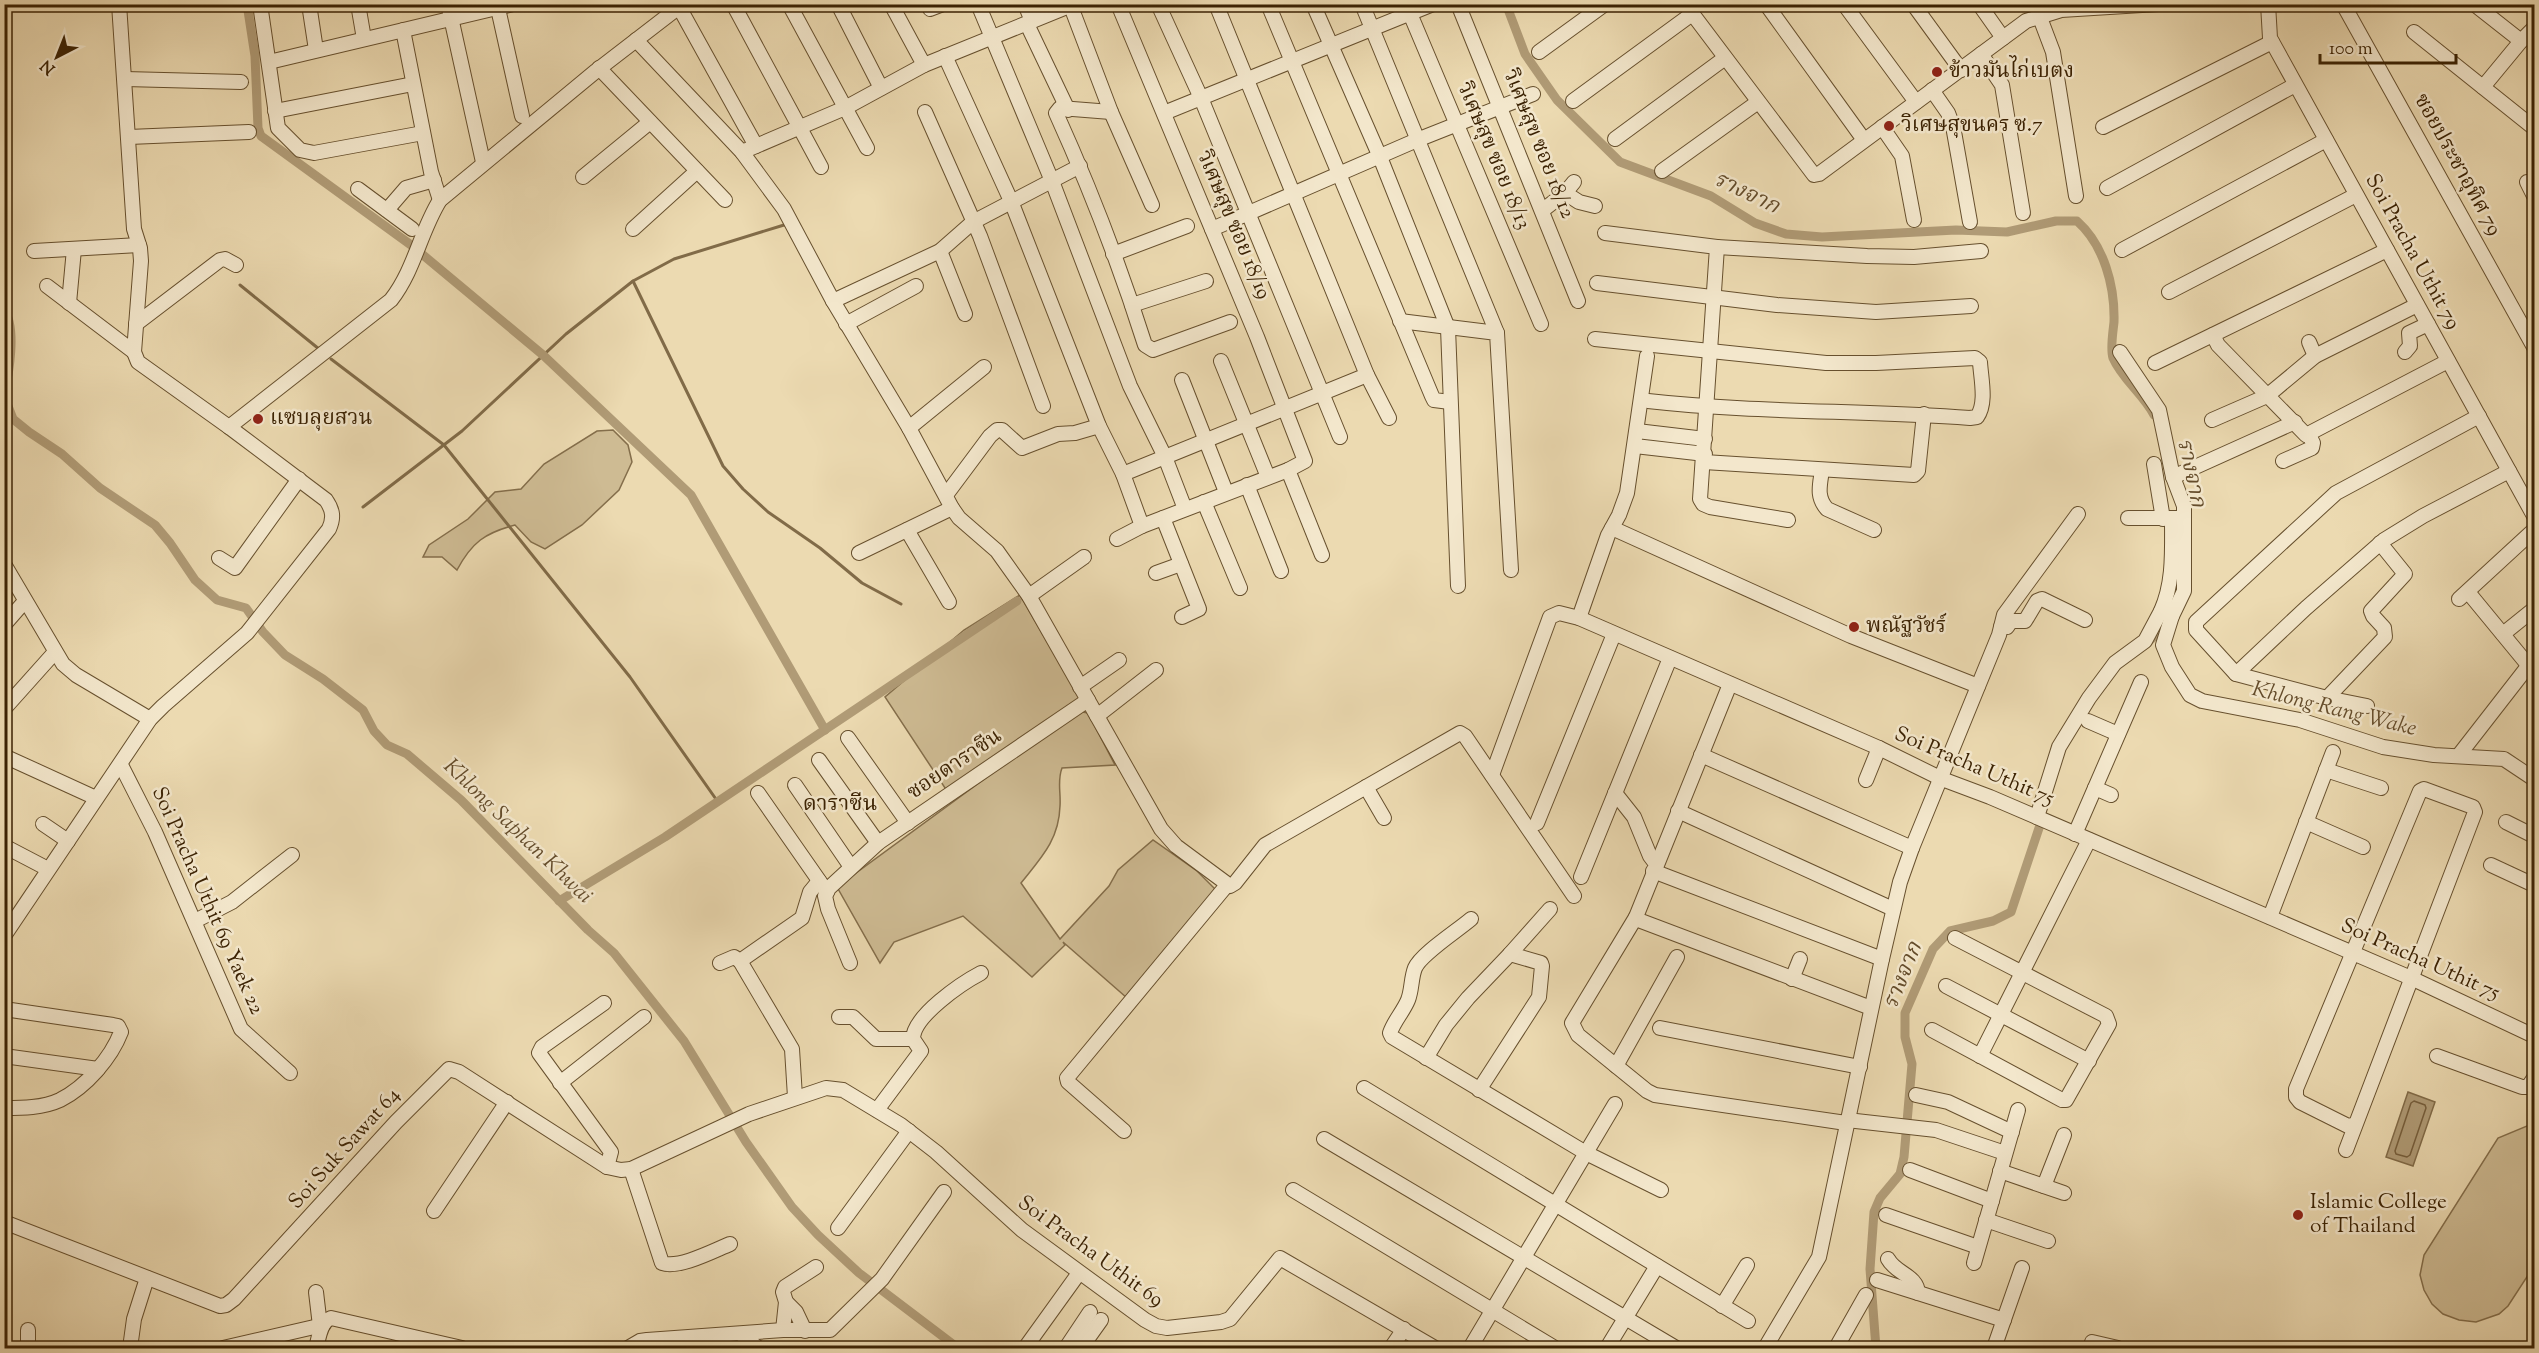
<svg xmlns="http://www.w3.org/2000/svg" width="2539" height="1353" font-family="'Sorts Mill Goudy','Noto Serif Thai',serif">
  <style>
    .green { fill: #cebb93; stroke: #846e4b; stroke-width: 1.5 }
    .water { fill: #b09b76; stroke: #816b48; stroke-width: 1.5 }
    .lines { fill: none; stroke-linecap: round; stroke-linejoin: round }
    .shore { stroke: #765e3c; stroke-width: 1.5 }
    .stream { stroke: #816b48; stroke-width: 3 }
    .canal { stroke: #b09b76; stroke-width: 9 }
    .minor-casing { stroke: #67502e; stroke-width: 16 }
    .minor { stroke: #f3e7cc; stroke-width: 14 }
    .poi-dot { fill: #8f2418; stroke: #f3e7cc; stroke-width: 2 }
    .labels { text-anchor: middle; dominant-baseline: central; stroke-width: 5; stroke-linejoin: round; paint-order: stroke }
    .poi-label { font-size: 21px; fill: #3b2203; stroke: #f3e7cc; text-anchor: start }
    .street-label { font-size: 21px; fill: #3b2203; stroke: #f3e7cc }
    .water-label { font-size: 22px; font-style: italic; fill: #644c2b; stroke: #f3e7cc }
    .neighbourhood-label { font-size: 22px; fill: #3b2203; stroke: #f3e7cc }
  </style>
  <rect width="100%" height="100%" fill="#ecdab1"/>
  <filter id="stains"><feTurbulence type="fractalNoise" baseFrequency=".00333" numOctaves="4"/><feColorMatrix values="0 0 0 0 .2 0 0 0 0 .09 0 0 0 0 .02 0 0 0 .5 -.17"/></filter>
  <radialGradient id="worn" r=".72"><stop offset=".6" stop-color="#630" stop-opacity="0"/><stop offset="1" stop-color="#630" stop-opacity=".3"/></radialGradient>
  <g class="green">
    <path d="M613 430 628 445 632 462 619 490 582 525 545 549 531 542 515 525C485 533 472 542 457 570L442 557H423L429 545 468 519 495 492 521 489 544 464 597 431Z"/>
    <polygon points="1020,595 1080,698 947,791 885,697 964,630"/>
    <path d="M1077 711 1088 713 1115 765 1062 768C1057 781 1061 792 1060 806 1059 840 1041 858 1021 883L1060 939 1109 886 1118 870 1153 840 1197 871 1217 891 1127 998 1063 942 1065 945 1032 977 963 916 894 942 880 963 837 887Z"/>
    <polygon points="2534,1123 2534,1266 2508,1306 2499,1314 2476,1322 2459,1320 2443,1314 2432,1304 2424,1290 2420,1275 2424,1255 2498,1138"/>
  </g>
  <polygon class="water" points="2408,1092 2435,1102 2413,1166 2386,1157"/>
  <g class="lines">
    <polygon class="shore" points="2414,1101 2425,1105 2426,1108 2410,1155 2407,1157 2396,1154 2395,1151 2411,1103"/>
    <g class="stream">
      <polyline points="633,281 723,466 743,489 768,512 820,548 862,583 901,604"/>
      <polyline points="240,285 319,349"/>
      <polyline points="331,359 444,445 630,677 718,802"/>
      <polyline points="363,507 462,431 566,334 633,281 674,259 784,225"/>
    </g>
    <g class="canal">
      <polyline points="247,4 255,56 258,128 261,136 411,245"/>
      <path d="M1506 4 1525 54 1557 100 1620 162 1711 196 1755 223 1786 234 1822 237 1956 230 2007 232 2056 221H2077C2104 245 2115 286 2114 322 2113 332 2110 349 2113 358 2122 379 2143 394 2154 415"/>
      <polyline points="423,255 543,355 691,495 825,730"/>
      <path d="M4 310C17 328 9 373 4 395"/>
      <polyline points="4,396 13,419 29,432 62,454 100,488 155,525 170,543 195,580 217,600 246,608 263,632 285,655 323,679 363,710 374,731 387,745 407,754 461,800 588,930 614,953 684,1041 746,1142 792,1207 818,1235 859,1273 958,1348"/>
      <polyline points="2147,643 2157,634 2180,576"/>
      <polyline points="559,901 665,837 1017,601"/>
      <polyline points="1876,1348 1870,1269 1874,1212 1880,1198 1900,1174 1904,1157 1912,1064 1905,1037 1905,1013 1933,949 1950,931 1993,921 2011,912 2043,816"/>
    </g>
    <g class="minor-casing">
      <g id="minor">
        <polyline points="119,4 134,229 140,248 141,261 134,352 138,362 229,427"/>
        <polyline points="260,4 278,128 300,150 314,153 423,133"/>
        <polyline points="309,4 316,50"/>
        <polyline points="358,4 364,39"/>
        <polyline points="448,4 483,162"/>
        <polyline points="497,4 522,116"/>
        <polyline points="733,4 821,167"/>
        <polyline points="789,4 867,148"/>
        <polyline points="838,4 881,88"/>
        <polyline points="891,4 924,65"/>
        <polyline points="978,4 1052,181 1130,386 1165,457 1185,509"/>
        <polyline points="1025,4 1032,21"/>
        <polyline points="1070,4 1111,112 1152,205"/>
        <polyline points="1158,4 1201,98 1340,437"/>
        <polyline points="1216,4 1367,375 1389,418"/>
        <polyline points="1268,4 1432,396 1434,400 1450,402"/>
        <polyline points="1313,4 1380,157 1448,328 1458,586"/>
        <polyline points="1362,4 1497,333"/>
        <polyline points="1406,4 1541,324"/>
        <polyline points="1458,4 1578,301"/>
        <polyline points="1685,4 1814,175 1819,174 2026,21 2061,10 2158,4"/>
        <polyline points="1766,4 1864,140"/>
        <polyline points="1844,4 1916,102"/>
        <polyline points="1913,4 1961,70"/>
        <polyline points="1979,4 2003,38"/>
        <polyline points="2268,4 2270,38 2534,516"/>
        <polyline points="2343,4 2534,347"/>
        <polyline points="2474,4 2521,41"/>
        <polyline points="679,7 756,146"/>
        <polyline points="930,9 943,4"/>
        <polyline points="2039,15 2053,52 2076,196"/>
        <polyline points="1027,24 1068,110"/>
        <polyline points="403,30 431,172 440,200"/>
        <polyline points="2414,32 2534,128"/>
        <polyline points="636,40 742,152 784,209 833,301 909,428 952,508 959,518 997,551 1029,596 1161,829 1176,846 1230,886 1235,883 1265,845 1460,733 1465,736 1574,896"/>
        <polyline points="1539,52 1605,4"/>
        <polyline points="1981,54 2002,85 2023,213"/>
        <polyline points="945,56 1011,201 1099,426 1123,474 1142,526 1288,470 1305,461 1257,337 1118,4"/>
        <polyline points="269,62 513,4"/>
        <polyline points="599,68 725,200"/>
        <polyline points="125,79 241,82"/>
        <polyline points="2483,87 2521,41 2534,28"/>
        <polyline points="1932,90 1948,113 1953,126 1970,222"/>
        <polyline points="1573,101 1692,14"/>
        <polyline points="275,111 413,84"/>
        <polyline points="925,112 980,236 1043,406"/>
        <path d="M1111 112 1060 108 1056 113C1090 188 1120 266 1145 345L1153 350 1230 322"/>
        <polyline points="1164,113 1433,4"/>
        <polyline points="1882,127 1902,156 1914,220"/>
        <polyline points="2103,127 2272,42"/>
        <polyline points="129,137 249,132"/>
        <polyline points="1615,139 1725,58"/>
        <polyline points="742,152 845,108 924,65 1074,4"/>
        <polyline points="1662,171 1758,102"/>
        <polyline points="583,177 650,122"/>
        <polyline points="2527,182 2534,196"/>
        <polyline points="2107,188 2295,85"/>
        <polyline points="358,189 412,229"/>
        <polyline points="1565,193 1579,202 1595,206"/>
        <polyline points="387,210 406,188 434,180"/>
        <polyline points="1543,210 1565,193 1574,182"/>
        <polyline points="633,229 697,171"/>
        <polyline points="1212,229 1417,140 1533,94"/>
        <polyline points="1605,233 1717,247 1700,499 1703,504 1710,507 1788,520"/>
        <polyline points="1717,247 1867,256 1914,257 1981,251"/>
        <polyline points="2122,250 2326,140"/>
        <polyline points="34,251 139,245"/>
        <polyline points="940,251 965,314"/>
        <polyline points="1113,254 1187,226"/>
        <polyline points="1597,283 1777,305 1876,312 1971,306"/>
        <polyline points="47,286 134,352"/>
        <polyline points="2169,292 2356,195"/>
        <polyline points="833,301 940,251 973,222 1080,166"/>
        <polyline points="69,303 74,249"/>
        <polyline points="1132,305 1206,281"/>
        <polyline points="1400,321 1497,333 1511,570"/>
        <polyline points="136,324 220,260 225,259 236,265"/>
        <polyline points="846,324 916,286"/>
        <polyline points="2213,335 2218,345 2306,435 2448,361"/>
        <path d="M1595 339 1826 363H1876L1975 358 1980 362C1981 379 1987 403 1977 417L1970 418C1862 410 1755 413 1648 401"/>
        <polyline points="2309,342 2315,356"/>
        <polyline points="2120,352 2159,410 2173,477 2184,506 2184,591 2172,616 2163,645 2172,667 2190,695 2202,701 2300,720 2383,747 2434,755 2504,759 2534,779"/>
        <polyline points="2405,352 2410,346 2409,333 2428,324"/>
        <polyline points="1221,361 1268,477"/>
        <polyline points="2155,363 2387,250"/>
        <polyline points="1182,380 1226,492"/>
        <polyline points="2212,420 2267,396 2315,356 2417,305"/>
        <polyline points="909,428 984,367"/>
        <polyline points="1637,431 1705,439"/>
        <polyline points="1635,446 1705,454"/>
        <polyline points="2283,461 2312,448 2313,443 2309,435"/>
        <polyline points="1704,462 1914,475 1918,471 1924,414"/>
        <polyline points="2154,464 2163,519"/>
        <polyline points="1288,470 1322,555"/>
        <path d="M1822 470C1820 485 1816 497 1827 509L1874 530"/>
        <polyline points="1123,474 1367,375"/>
        <polyline points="2173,477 2295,422"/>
        <polyline points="1247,485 1281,571"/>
        <polyline points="946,495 990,436 997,430 1002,430 1022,448 1058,434 1075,433 1099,426"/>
        <polyline points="1204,502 1240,588"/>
        <polyline points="1163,518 1199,609 1182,617"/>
        <polyline points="2128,518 2180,518"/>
        <polyline points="1612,528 1851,636 1978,686"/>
        <polyline points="907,530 949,602"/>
        <polyline points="1117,539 1142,526"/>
        <polyline points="859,553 952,508"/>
        <polyline points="219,558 235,568 299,479"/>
        <polyline points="4,564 63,664 76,675 150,719"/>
        <polyline points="1156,573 1181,564"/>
        <polyline points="2468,592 2533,671"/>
        <polyline points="1029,596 1084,557"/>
        <polyline points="2459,599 2534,530"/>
        <path d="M2161 611C2174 582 2172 551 2172 519"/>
        <polyline points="1579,618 1608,535 1619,515 1627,493 1647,356"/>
        <polyline points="4,625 25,601"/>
        <polyline points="2001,627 2007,627 2011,621 2025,621 2037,601 2042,599 2085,620"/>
        <polyline points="2503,634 2534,609"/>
        <polyline points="2236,674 2306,608 2384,540 2423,516 2509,471"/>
        <polyline points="1730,684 1636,917 1641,921 1871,1008"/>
        <polyline points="1080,687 1119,660"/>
        <polyline points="2327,698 2385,637 2384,628 2373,616 2371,611 2405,574 2380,543"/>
        <polyline points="2367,706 2327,698 2236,674 2196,630 2196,622 2336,493 2479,416"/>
        <polyline points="4,709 55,652"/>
        <polyline points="1097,716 1156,670"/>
        <polyline points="2088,721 2118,734"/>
        <polyline points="848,738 908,823"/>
        <polyline points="1701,755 1912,848"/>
        <polyline points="2459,755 2529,665"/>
        <polyline points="4,756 96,798"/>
        <polyline points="819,760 878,843"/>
        <polyline points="121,765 155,832 241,1029 290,1073"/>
        <polyline points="2326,770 2381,788"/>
        <polyline points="1492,775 1550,617 1559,613 1579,618 1879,748 1942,779 1990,797 2411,978 2534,1036"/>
        <polyline points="1866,780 1879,748"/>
        <polyline points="795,785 851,867"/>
        <polyline points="1366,787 1384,818"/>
        <polyline points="2095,788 2111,795"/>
        <polyline points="758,793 827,892"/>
        <polyline points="1615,793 1634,817 1650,856 1656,864"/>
        <polyline points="1678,811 1893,909"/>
        <polyline points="2037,817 2059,747 2089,698 2115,663 2145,641 2161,611 2172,616"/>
        <polyline points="2306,822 2363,847"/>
        <polyline points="2506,822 2534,836"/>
        <polyline points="1537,823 1614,634"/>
        <polyline points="43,824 68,841"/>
        <polyline points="2075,834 2141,682"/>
        <polyline points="4,846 48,869"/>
        <polyline points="2491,865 2534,885"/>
        <polyline points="1653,871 1882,959"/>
        <polyline points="1581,877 1670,658"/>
        <polyline points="1636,917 1572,1023 1578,1035 1647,1091 1655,1095 1846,1123"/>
        <polyline points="2270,917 2333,752"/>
        <path d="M1471 919C1457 931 1421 954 1415 968 1411 978 1412 990 1408 1000 1403 1012 1394 1021 1390 1033L1392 1037 1586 1153 1661 1190"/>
        <polyline points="195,921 232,902 292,855"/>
        <path d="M4 936 150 719 163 706 247 633 329 529C334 518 333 510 326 500L229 427 391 300C415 269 420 232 440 200L596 71 683 4"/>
        <polyline points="740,961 802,918 810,892 819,881"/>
        <polyline points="720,963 734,957 740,961 792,1049 795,1097"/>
        <polyline points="850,963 828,909 825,896 829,888 878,843 1088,700"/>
        <polyline points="1792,979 1800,959"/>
        <polyline points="1946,986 2089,1061"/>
        <polyline points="604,1003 542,1047 539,1053 611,1152 607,1167"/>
        <path d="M4 1009 113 1025 118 1026 121 1032C111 1058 86 1087 60 1100 43 1108 22 1108 4 1108"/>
        <polyline points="839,1017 853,1017 876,1039 913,1039"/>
        <polyline points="1660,1028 1860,1067"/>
        <polyline points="1932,1030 2062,1100 2066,1100 2109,1024 2106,1016 1955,938"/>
        <polyline points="4,1056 98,1069"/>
        <polyline points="1980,1056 2089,840"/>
        <polyline points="2437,1056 2522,1087 2528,1087 2534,1078"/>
        <polyline points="1426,1058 1446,1025 1468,998 1510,954 1550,909"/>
        <polyline points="1616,1066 1677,957"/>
        <polyline points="560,1083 644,1017"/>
        <polyline points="1364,1088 1748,1321"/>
        <polyline points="1479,1090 1539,997 1542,966 1541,963 1510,954"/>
        <polyline points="1916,1095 1948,1102 2012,1132"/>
        <path d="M877 1110 921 1051 913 1039C913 1016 962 983 981 973"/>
        <polyline points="1847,1120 1936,1130 2005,1153"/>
        <polyline points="1124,1131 1068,1082 1067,1078 1227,885"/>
        <polyline points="1324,1139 1676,1348"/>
        <polyline points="2346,1150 2475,812 2473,807 2424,789 2420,791 2296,1089 2296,1097 2300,1102 2348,1126 2356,1124"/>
        <path d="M631 1169 662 1263C679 1269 713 1251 730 1244"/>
        <polyline points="1910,1170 1992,1201"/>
        <polyline points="2000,1171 2064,1193"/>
        <polyline points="2044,1186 2064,1135"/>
        <polyline points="1293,1190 1555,1348"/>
        <polyline points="434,1211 507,1102"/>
        <polyline points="1886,1215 1978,1247"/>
        <polyline points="1986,1220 2048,1241"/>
        <polyline points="4,1222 220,1306 226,1305 234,1299 396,1122 449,1069 459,1072 607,1167 621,1170 631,1169 749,1114 826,1088 843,1090 901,1125 936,1152 1022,1230 1145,1320 1156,1326 1167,1328 1221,1322 1230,1319 1280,1258 1435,1348"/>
        <polyline points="838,1228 909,1131"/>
        <path d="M1888 1259C1896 1274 1917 1275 1918 1293"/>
        <polyline points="1974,1263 2018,1110"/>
        <polyline points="1877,1280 2004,1320"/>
        <polyline points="316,1292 320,1326"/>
        <polyline points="786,1302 796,1312 805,1331"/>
        <polyline points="1722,1306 1747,1265"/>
        <polyline points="783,1330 786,1302 783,1292 785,1287 816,1267"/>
        <polyline points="741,1334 758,1348"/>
        <polyline points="2092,1342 2118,1348"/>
        <polyline points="28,1348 28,1330"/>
        <polyline points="130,1348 134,1319 147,1278"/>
        <polyline points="223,1348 323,1325"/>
        <path d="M316 1348C319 1338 320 1322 331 1318L462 1348"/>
        <polyline points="628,1348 640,1341 647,1340 783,1330 830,1330 882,1279 944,1192"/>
        <polyline points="1025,1348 1079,1273"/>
        <polyline points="1066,1348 1090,1312"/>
        <polyline points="1081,1348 1101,1320"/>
        <polyline points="1391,1348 1404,1329"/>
        <polyline points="1470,1348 1615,1104"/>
        <polyline points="1607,1348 1657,1266"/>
        <polyline points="1765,1348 1819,1257 1882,959 1900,882 1912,848 1999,635 2004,615 2078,514"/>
        <polyline points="1836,1348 1866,1295"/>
        <polyline points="1994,1348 2022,1268"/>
      </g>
    </g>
    <use href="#minor" class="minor"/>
  </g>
  <g class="poi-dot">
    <circle cx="1937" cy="72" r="6"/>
    <circle cx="1889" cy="126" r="6"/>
    <circle cx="258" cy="419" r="6"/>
    <circle cx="1854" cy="627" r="6"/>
    <circle cx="2298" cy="1215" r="6"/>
  </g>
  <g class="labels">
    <g class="poi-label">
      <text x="1949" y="72">ข้าวมันไก่เบตง</text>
      <text x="1901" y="126">วิเศษสุขนคร ซ.7</text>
      <text x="270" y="419">แซบลุยสวน</text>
      <text x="1866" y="627">พณัฐวัชร์</text>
      <text x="2310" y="1203">Islamic College<tspan x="2310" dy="24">of Thailand</tspan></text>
    </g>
    <g class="street-label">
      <text transform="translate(1538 144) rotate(68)">วิเศษสุข ซอย 18/12</text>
      <text transform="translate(1493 156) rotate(67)">วิเศษสุข ซอย 18/13</text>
      <text transform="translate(2457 165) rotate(61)">ซอยประชาอุทิศ 79</text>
      <text transform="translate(1233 225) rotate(67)">วิเศษสุข ซอย 18/19</text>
      <text transform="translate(2412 252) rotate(61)">Soi Pracha Uthit 79</text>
      <text transform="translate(955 765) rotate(-34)">ซอยดาราซีน</text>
      <text transform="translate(1974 767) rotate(23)">Soi Pracha Uthit 75</text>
      <text transform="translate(207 901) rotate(66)">Soi Pracha Uthit 69 Yaek 22</text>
      <text transform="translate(2420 960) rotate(24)">Soi Pracha Uthit 75</text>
      <text transform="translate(345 1149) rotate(-48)">Soi Suk Sawat 64</text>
      <text transform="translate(1090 1252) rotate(36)">Soi Pracha Uthit 69</text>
    </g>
    <g class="water-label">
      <text transform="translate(1746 194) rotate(26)">รางจาก</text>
      <text transform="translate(2190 473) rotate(78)">รางจาก</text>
      <text transform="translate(2334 710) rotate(14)">Khlong Rang Wake</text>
      <text transform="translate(517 832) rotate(44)">Khlong Saphan Khwai</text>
      <text transform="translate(1904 976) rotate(-68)">รางจาก</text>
    </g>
    <g class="neighbourhood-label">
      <text x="840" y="805">ดาราซีน</text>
    </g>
  </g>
  <rect width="2539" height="1353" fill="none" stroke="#ecdab1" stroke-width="24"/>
  <rect x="6" y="6" width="2527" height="1341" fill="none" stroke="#3b2203" stroke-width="3"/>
  <rect x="12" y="12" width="2515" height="1329" fill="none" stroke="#3b2203" stroke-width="1.5"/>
  <g transform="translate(57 57) rotate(222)" stroke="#f3e7cc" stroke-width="4.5" paint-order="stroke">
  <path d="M0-4.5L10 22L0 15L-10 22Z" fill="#3b2203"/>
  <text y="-9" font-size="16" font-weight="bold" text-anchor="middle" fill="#3b2203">N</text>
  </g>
  <path d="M2320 54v9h136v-9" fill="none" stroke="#3b2203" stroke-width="3"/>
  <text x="2329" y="54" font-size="18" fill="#3b2203" stroke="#f3e7cc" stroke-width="4.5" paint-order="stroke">100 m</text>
  <rect width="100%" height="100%" filter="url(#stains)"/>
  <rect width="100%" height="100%" fill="url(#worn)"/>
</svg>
